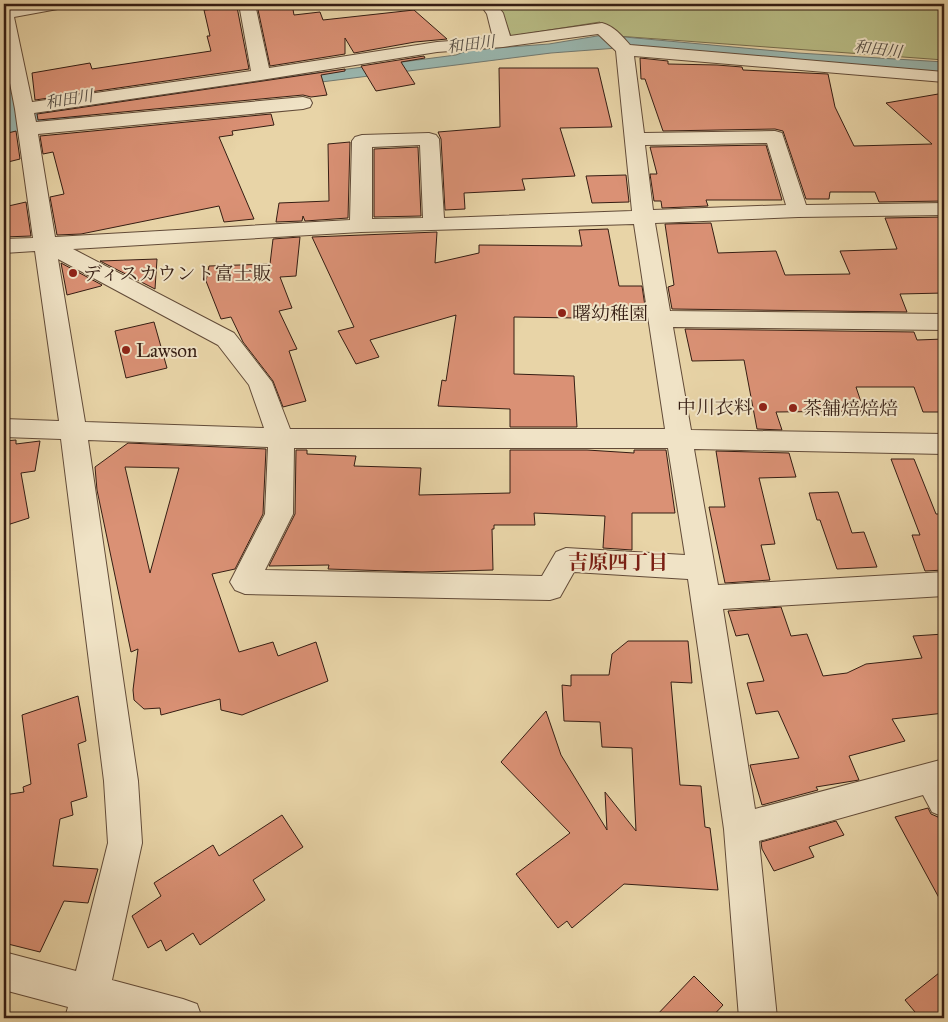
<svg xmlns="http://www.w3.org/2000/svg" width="948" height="1022" font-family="'IM FELL Great Primer','Noto Serif JP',serif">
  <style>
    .green { fill: #b8bc85; stroke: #766c4c }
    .water { fill: #99b7b0; stroke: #717971 }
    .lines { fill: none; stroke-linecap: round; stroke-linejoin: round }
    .river { fill: #99b7b0; fill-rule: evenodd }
    .building { fill: #da9175; stroke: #351d13; fill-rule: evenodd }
    .minor-casing { stroke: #624b38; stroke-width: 2 }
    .minor { fill: #f0e3c6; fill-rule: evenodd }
    .poi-dot { fill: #8f2418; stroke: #f0e3c6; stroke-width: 2 }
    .labels { text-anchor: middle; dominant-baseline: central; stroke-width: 4; stroke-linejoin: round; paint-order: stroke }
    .far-water-label { font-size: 16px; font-style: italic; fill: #534b42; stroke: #f0e3c6 }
    .poi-label { font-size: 19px; fill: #351d13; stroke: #f0e3c6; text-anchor: start }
    .neighbourhood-label { font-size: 20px; font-weight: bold; fill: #7a1f14; stroke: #f0e3c6 }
  </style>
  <rect width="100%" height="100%" fill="#e8d4a7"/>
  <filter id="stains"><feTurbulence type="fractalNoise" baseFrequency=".004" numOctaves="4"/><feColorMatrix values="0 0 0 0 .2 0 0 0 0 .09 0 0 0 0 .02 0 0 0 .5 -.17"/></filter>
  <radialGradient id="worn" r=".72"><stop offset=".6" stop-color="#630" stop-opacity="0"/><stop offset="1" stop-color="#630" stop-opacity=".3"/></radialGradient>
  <polygon class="green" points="498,4 944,4 944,60 603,35 600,22 511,36"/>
  <polygon class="water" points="603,35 798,53 944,62 944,73 631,47 551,53 163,102 4,130 4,116 109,100 456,55 469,50 549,44"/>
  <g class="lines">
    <polygon class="river" points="4,56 15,59 20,66 27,123 22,130 10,133 4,132"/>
  </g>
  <g class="building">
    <polygon points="292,4 294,15 320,12 323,20 414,10 447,39 415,42 354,53 345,38 345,54 270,66 257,5"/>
    <polygon points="237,7 249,69 35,100 32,73 90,63 92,69 211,51 207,36 210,36 204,10"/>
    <polygon points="424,56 425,58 401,62 415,84 376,91 361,66"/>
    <polygon points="640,58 668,61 668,64 717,65 742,67 743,70 828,74 835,107 854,146 932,144 886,103 944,93 944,201 879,202 875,192 830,192 829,199 806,199 783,131 775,129 663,131 645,79 641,79"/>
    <polygon points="499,68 598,68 612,127 560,128 575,176 522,179 525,190 464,193 465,209 445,210 441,139 438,132 500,127"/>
    <polygon points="345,69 345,71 321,75 327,95 311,97 303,95 38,120 37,114"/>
    <polygon points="271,114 274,125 232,131 233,135 219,137 254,219 224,222 219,206 81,234 57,235 50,197 64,194 53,152 43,154 40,136"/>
    <polygon points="16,131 20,159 4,163 4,134"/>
    <polygon points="350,142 348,218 305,221 303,216 302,221 276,222 279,203 329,201 328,144"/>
    <polygon points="766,145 782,200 706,200 708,206 662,208 661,201 654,201 650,174 657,174 650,147"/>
    <polygon points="418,147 421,216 374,217 374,149"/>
    <polygon points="626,175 629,202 592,203 586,176"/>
    <polygon points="26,202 31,236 4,237 4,207"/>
    <polygon points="944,217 944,293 900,294 907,312 672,309 668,287 674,285 665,224 711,223 718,253 776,251 785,275 850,274 840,251 897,249 885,218"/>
    <polygon points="608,229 619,286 642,286 646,313 639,313 640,319 514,317 514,374 574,376 577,427 510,427 510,409 438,406 442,380 446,381 456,315 370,340 379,357 356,364 338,331 354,327 312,237 437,232 435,263 479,253 479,245 582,246 579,230"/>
    <polygon points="300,237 296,276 280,277 292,308 279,311 297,349 289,351 306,401 283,407 273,381 243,342 231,317 221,319 206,281 209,266 270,264 273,239"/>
    <polygon points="157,259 155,289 100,261"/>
    <polygon points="61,263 102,285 101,286 67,295"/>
    <polygon points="154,322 167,368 126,378 115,331"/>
    <polygon points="685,329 914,332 917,340 944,339 944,412 923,412 914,387 856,387 864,411 776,412 782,430 757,429 744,360 692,361"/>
    <polygon points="16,440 16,444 40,441 35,471 21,473 29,518 4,526 4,441"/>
    <path d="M128 443 266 449 263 514 235 569 212 574 239 652 273 642 278 656 316 642 328 681 242 715 221 710 220 699 161 715 160 708 144 709 134 700 133 690 138 649 131 652 97 490 95 467ZM125 467 179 468 150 573Z"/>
    <polygon points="296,450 307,450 307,454 356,456 354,466 421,468 419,495 510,493 510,450 587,450 634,453 634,450 666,450 675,513 632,513 632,550 603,548 605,516 534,513 535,525 494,525 494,529 492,529 493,570 422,572 328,569 329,565 269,566 295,514"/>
    <polygon points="716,451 789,453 796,477 759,478 775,544 761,545 770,580 725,583 709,507 725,507"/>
    <polygon points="891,459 914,459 936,514 944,514 944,570 925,571 912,535 920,535"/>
    <polygon points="838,492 852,533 864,532 877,567 837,569 820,520 817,520 809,493"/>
    <polygon points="781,607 791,636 807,634 823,676 847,673 866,664 922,658 913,636 944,634 944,713 892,719 905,741 849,756 859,780 816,787 818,790 762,805 750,765 799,758 778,711 756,714 747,683 764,681 748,634 736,636 728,611"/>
    <polygon points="628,641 688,641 692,683 671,682 680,785 701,786 705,827 710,828 718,890 624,884 572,928 567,921 558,928 516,874 570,833 501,762 546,711 561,755 607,830 605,792 636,831 632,748 602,747 600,722 564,721 562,685 571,686 571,675 609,675 612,654"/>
    <polygon points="78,696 86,741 78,744 87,797 71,802 73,815 60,819 53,866 98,869 88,903 64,901 40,952 4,943 4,795 24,792 23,787 31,784 22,715"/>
    <polygon points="928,808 931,814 938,817 944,828 944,907 895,817"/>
    <polygon points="282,815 303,847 253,880 265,900 200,945 193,933 166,951 161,940 148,948 132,916 161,896 154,883 213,845 219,856"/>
    <polygon points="836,821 844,835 809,847 814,857 774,871 762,849 761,842"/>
    <polygon points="944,969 944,1018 920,1018 905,1000"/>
    <polygon points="694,976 723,1005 711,1018 654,1018"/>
  </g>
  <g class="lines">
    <g class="minor-casing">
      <path id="minor" d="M32 4H65L63 8 14 17 32 102 251 71 239 4H255L269 68 437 42 493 38 487 14 480 4H496L503 13 510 36 602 23C614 26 622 36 630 45L944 72V82L634 56 644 133 775 131 782 133 806 205 944 203V215L798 217 655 223 670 311 944 314V330L673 327 691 430 944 434V454L694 449 718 585 944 572V596L723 609 755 809 944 759V817L932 812 923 795 759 841 777 1018H739L724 829 688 579 574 572 560 597 550 600 245 594 235 590 230 582 265 514 268 447 88 440 138 781 142 843 112 980 183 999 197 1004 202 1018H111L104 1016 103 1018H65L68 1007 4 990V952L76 971 108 843 104 781 61 439 4 437V419L59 421 35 251 4 253V239L33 238 15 109 4 52V5L11 8ZM598 34 616 51 632 211 444 218 439 139 436 135 429 133 362 135 355 137 352 141 350 220 55 237 38 134 303 109 310 107 312 103 310 99 303 97 36 122 34 113 261 80 437 52 503 47ZM767 143 786 205 653 210 645 145ZM420 145 423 218 372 219V147ZM634 224 665 429H290L272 382 234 333 73 249 361 232ZM58 259 218 345 249 385 264 428 85 422ZM294 448H668L685 555 566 548 556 552 542 576 265 570 293 514Z"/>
    </g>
    <use href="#minor" class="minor"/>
  </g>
  <g class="poi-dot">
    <circle cx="73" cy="273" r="5"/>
    <circle cx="562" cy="313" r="5"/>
    <circle cx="126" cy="350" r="5"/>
    <circle cx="763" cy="407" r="5"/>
    <circle cx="793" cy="408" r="5"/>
  </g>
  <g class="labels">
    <g class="far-water-label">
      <text transform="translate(471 44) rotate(-7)">和田川</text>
      <text transform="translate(878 49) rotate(7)">和田川</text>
      <text transform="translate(69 99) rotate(-9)">和田川</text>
    </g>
    <g class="poi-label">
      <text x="83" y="273">ディスカウント富士販</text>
      <text x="572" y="313">曙幼稚園</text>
      <text x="136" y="350">Lawson</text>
      <text x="753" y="407" text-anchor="end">中川衣料</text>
      <text x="803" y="408">茶舗焙焙焙</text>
    </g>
    <g class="neighbourhood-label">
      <text x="618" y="562">吉原四丁目</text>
    </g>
  </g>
  <rect width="948" height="1022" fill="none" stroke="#e8d4a7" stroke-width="20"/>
  <rect x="5" y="5" width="938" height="1012" fill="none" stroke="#351d13" stroke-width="2.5"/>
  <rect x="10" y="10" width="928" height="1002" fill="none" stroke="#351d13"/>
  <rect width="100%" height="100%" filter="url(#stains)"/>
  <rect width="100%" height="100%" fill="url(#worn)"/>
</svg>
